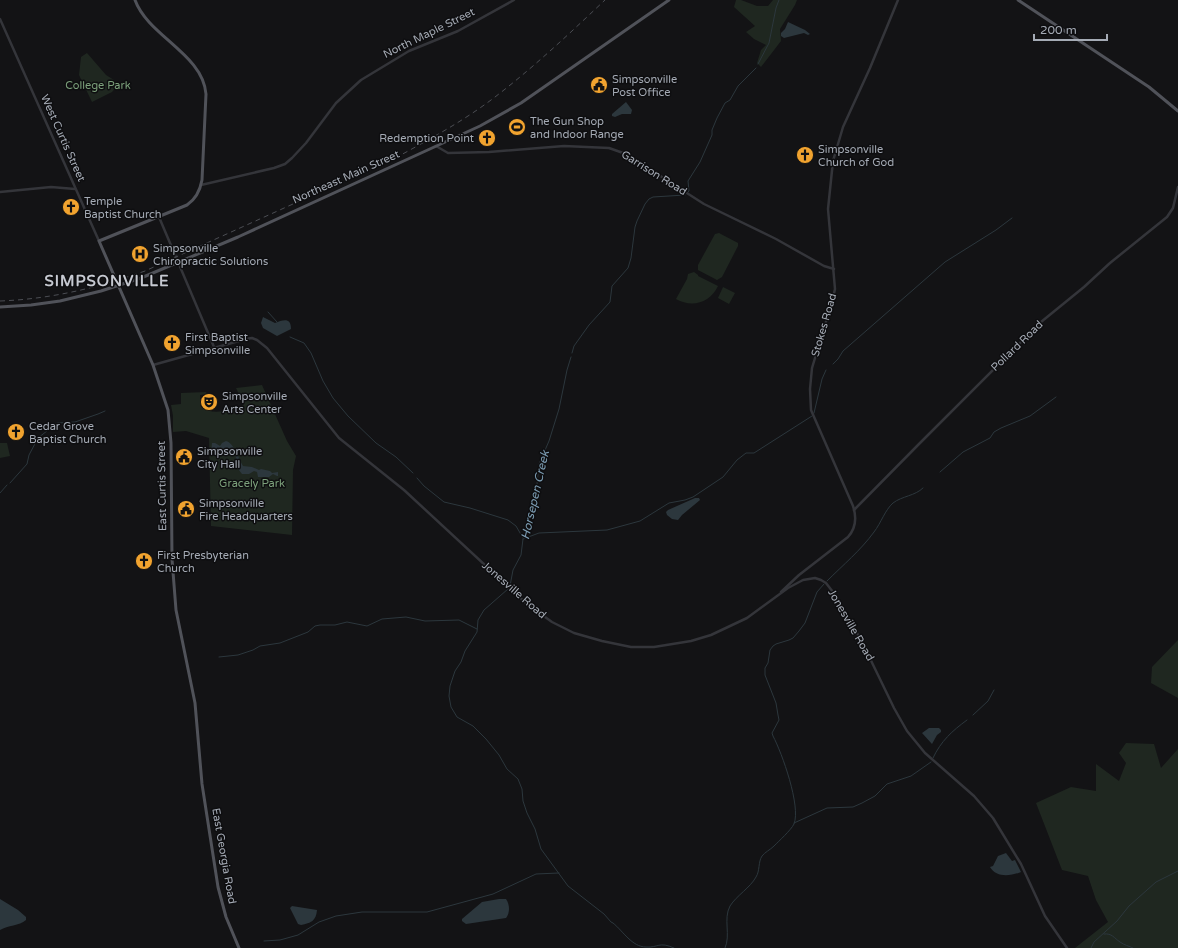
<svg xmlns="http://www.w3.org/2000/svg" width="1178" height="948" font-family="'Varela Round',sans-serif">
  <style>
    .green { fill: #1f2720 }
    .water { fill: #2c373d }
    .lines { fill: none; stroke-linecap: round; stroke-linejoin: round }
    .stream { stroke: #2c373d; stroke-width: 1 }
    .minor { stroke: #34353a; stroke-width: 2.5 }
    .major { stroke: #505259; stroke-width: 3 }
    .rail { stroke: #4b4d53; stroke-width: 1; stroke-dasharray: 5 4; stroke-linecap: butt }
    .labels { text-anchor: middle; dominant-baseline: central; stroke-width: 3; stroke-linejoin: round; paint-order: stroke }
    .street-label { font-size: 11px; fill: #a5abb5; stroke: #0e0e10 }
    .poi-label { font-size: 11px; fill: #a5abb5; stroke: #0e0e10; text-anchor: start }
    .park-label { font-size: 11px; fill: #7ca07b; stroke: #0e0e10 }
    .water-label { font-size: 12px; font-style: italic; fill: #7b9bb1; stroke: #0e0e10 }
    .district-label { font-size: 15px; font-weight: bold; letter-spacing: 1px; fill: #c6c9d1; stroke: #0e0e10 }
  </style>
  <rect width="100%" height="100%" fill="#131315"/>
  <g class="green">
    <polygon points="736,0 741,0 757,6 768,6 773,0 797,0 795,5 780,29 781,41 761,67 757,63 761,50 766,45 754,39 746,32 755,26 734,7"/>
    <polygon points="87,53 106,75 114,80 117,86 112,92 92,102 79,75 81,57"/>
    <polygon points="719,233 738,243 738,246 722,277 717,280 698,270 698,265 715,234"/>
    <path d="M694 272 698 275V276L718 286C710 303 692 308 676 299L687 279 688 274Z"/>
    <polygon points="723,287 735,293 729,304 718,298"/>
    <path d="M262 385 287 441 296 456 293 470 292 535 211 526 209 438 186 431 173 432V416L171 405 181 404V393L206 392 207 394 200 395 201 407C213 416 230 410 244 405L236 388Z"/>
    <polygon points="0,443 7,443 10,456 0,458"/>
    <polygon points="1178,640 1178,698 1151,683 1152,667"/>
    <polygon points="1126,743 1154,744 1161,768 1178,749 1178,948 1075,948 1108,922 1096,900 1088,876 1062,870 1036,803 1071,787 1096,791 1096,764 1119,781 1126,763 1119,753"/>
  </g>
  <g class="water">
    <polygon points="788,22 805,30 810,34 808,35 804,33 784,38 781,36 781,33 785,29"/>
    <polygon points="626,102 632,110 631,114 622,114 615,117 612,116 612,114"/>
    <path d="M263 317 275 323C283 320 291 317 291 329L277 336 263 328 261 323Z"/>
    <path d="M226 441C234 443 239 459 243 466L252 467 259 470 261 469 270 471 272 473 278 472V476H277L273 474 269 477H258L257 472 254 471 249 474H242L235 465 236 456 225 449 217 454 211 455 212 443H215L220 446 222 443Z"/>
    <polygon points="695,498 699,498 700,500 682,515 678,520 672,519 667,515 666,512 668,510"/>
    <polygon points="929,728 939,728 941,730 941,732 937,735 932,744 922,733"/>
    <path d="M1006 853 1012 861 1015 860 1021 872C1011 876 996 878 990 867L993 866 998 856Z"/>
    <path d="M0 899 18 910 26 917V920C19 926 8 925 0 930Z"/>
    <path d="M499 899H506C510 905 510 913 506 918L466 924 462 921V919L482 902Z"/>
    <path d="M292 906 317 910C316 921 311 923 301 925L298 924 290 908Z"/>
  </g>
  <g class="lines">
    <g class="stream">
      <polyline points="758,64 769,43 776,8 779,0"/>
      <polyline points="688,192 689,191 688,181 700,162 712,135 712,130 717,118 725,103 730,100 738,86 756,68"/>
      <polyline points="268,312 277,322"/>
      <polyline points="290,337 304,343 311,353 323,381 333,398 348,416 376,443 396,457 413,473"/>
      <polyline points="572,353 574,346 589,325 610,302 612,286 628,268 631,258 635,227 637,221 645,204 649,199 653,197 685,195"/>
      <polyline points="833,364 838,359 843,351 945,262 996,230 1012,218"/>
      <polyline points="814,413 822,379 826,370"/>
      <polyline points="940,472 963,452 990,438 994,432 1001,428 1030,416 1056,397"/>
      <polyline points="417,478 424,486 444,502 470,508 508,520 516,526 523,538"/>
      <polyline points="10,483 27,464 29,455 38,438 57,423 75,422 98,414 105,411"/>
      <polyline points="0,493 7,485"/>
      <polyline points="525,538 537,484 539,464 549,441 559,409 567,370 571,357"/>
      <polyline points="523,539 539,533 607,530 640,521 669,503 685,500 693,497 723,477 737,460 746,453 754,453 812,416"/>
      <path d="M827 581C843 565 861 550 874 532 881 523 885 510 893 503 902 496 915 496 923 488"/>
      <polyline points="510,586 513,570 521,555 523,539"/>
      <path d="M508 589 484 610 478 620 477 632 465 651 461 662 455 671 450 686 449 696 451 707 457 717 473 726 486 739 499 755 507 769 518 779 522 789 523 801 527 813 535 829 541 849 568 886 604 914 611 922 613 923C623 931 632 947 646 947 658 948 659 941 674 948"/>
      <polyline points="219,657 238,655 253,650 260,646 280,643 308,632 315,626 320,625 335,625 347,622 367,626 382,619 406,617 425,621 459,620 477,629"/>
      <polyline points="973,715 988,701 994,690"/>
      <path d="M933 758C941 741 952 731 967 720"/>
      <polyline points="794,823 827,808 853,807 862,803 875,796 887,784 911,776 931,762"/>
      <path d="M1104 934C1112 933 1114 938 1120 942 1124 945 1129 946 1133 948"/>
      <polyline points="264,941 280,940 298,935 319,922 336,916 362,912 427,912 493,894 536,874 559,873"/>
      <path d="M725 948C731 935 723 919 730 906 737 895 750 888 756 877 760 871 758 862 762 856 765 852 770 850 774 846 779 841 791 830 794 824 801 806 782 753 773 736L772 733 779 720 778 715 776 703 765 675V668L768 663 770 650 773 646 776 644 789 640 793 638 799 631 805 623 817 592 824 584"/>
      <polyline points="1091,948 1094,942 1117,921 1129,906 1156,882 1178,871"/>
    </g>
    <g class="minor">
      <polyline points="0,19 99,241"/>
      <polyline points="436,146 448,153 489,152 564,146 609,148 626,154 704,204 776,239 824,266 834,269"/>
      <polyline points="201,185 274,168 285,164 292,158 306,143 336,103 361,80 409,51 458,31 514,0"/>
      <polyline points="0,192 51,187 75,189"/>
      <polyline points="159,217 214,347"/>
      <polyline points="153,365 246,339 252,338 257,340 267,348 339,438 404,490 527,604 552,622 574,633 602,641 631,647 654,647 691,641 711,635 747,618 788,588 803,580 815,578 821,580 826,583 836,596 862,642 894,708 907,731 925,753 974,796 993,818 1021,864 1045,916 1067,948"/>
      <polyline points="854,510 919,444 1041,322 1084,287 1110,263 1167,217 1173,208 1178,187"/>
      <path d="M781 592 799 575 848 537C856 528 857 518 853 506L811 410 810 389 812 368 832 302 835 289 828 209 833 161 843 127 870 68 898 0"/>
    </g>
    <g class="major">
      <path d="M135 0C148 36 203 54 206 94L202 180C200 191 196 199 187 205L99 241 153 365 168 410 171 443 172 559 176 610 195 703 202 784 218 887 226 917 239 948"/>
      <polyline points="1018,0 1149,87 1178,111"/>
      <polyline points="0,307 31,305 60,301 101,291 141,278 238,237 480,126 521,103 669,0"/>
    </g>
    <path class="rail" d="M0 301C51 299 97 288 145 271L399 156C432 138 465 120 495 97 534 67 569 34 605 0"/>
  </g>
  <defs>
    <g id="civic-disc" transform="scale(0.9)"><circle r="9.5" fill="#f1a32f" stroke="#0e0e10"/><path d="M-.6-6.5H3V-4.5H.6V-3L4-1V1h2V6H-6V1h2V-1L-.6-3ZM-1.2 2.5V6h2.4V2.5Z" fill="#111"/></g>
    <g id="stadium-disc" transform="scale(0.9)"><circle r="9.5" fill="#f1a32f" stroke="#0e0e10"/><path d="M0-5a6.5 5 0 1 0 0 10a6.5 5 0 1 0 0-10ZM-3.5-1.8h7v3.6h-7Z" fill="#111"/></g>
    <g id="church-disc" transform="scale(0.9)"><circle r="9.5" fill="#f1a32f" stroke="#0e0e10"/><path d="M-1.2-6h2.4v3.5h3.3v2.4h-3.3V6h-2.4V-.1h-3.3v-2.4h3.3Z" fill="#111"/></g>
    <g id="hospital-disc" transform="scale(0.9)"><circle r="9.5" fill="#f1a32f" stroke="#0e0e10"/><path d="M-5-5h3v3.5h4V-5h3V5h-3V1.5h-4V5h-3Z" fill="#111"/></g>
    <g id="theatre-disc" transform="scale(0.9)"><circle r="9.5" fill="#f1a32f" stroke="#0e0e10"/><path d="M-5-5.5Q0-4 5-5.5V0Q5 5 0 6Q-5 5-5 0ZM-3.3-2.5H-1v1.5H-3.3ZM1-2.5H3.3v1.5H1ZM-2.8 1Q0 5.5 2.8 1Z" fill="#111"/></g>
  </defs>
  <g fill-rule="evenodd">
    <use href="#civic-disc" x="599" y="85"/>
    <use href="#stadium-disc" x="517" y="127"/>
    <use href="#church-disc" x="487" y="138"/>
    <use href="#church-disc" x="805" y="155"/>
    <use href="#church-disc" x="71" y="207"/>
    <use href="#hospital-disc" x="140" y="254"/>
    <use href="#church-disc" x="172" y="343"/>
    <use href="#theatre-disc" x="209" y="402"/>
    <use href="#church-disc" x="16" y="432"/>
    <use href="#civic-disc" x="184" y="457"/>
    <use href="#civic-disc" x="186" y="509"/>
    <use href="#church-disc" x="144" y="561"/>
  </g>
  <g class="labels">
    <g class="street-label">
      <text transform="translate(429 33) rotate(-26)">North Maple Street</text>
      <text transform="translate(63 138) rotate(66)">West Curtis Street</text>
      <text transform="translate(654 173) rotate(32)">Garrison Road</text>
      <text transform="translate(346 177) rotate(-24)">Northeast Main Street</text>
      <text transform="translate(824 325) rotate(-74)">Stokes Road</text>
      <text transform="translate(1017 346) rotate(-44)">Pollard Road</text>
      <text transform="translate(162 486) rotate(-91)">East Curtis Street</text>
      <text transform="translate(514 590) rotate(41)">Jonesville Road</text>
      <text transform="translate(851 625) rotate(60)">Jonesville Road</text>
      <text transform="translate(224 856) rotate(80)">East Georgia Road</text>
    </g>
    <g class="poi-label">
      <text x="612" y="79">Simpsonville<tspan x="612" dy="13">Post Office</tspan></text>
      <text x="530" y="121">The Gun Shop<tspan x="530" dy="13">and Indoor Range</tspan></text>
      <text x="474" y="138" text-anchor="end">Redemption Point</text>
      <text x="818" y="149">Simpsonville<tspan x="818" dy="13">Church of God</tspan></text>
      <text x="84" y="201">Temple<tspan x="84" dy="13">Baptist Church</tspan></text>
      <text x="153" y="248">Simpsonville<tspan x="153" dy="13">Chiropractic Solutions</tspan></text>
      <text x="185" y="337">First Baptist<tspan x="185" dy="13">Simpsonville</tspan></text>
      <text x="222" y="396">Simpsonville<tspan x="222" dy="13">Arts Center</tspan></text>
      <text x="29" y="426">Cedar Grove<tspan x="29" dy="13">Baptist Church</tspan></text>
      <text x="197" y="451">Simpsonville<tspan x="197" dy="13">City Hall</tspan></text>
      <text x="199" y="503">Simpsonville<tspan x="199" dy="13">Fire Headquarters</tspan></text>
      <text x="157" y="555">First Presbyterian<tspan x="157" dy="13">Church</tspan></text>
    </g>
    <g class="park-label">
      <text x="98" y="85">College Park</text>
      <text x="252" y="483">Gracely Park</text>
    </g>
    <g class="water-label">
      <text transform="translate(535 495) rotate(-77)">Horsepen Creek</text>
    </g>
    <g class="district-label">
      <text x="107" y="281">SIMPSONVILLE</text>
    </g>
  </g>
  <path d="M1034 34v6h73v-6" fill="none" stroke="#a5abb5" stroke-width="2"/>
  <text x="1040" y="34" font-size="12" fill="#a5abb5" stroke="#0e0e10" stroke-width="3" paint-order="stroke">200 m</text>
</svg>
